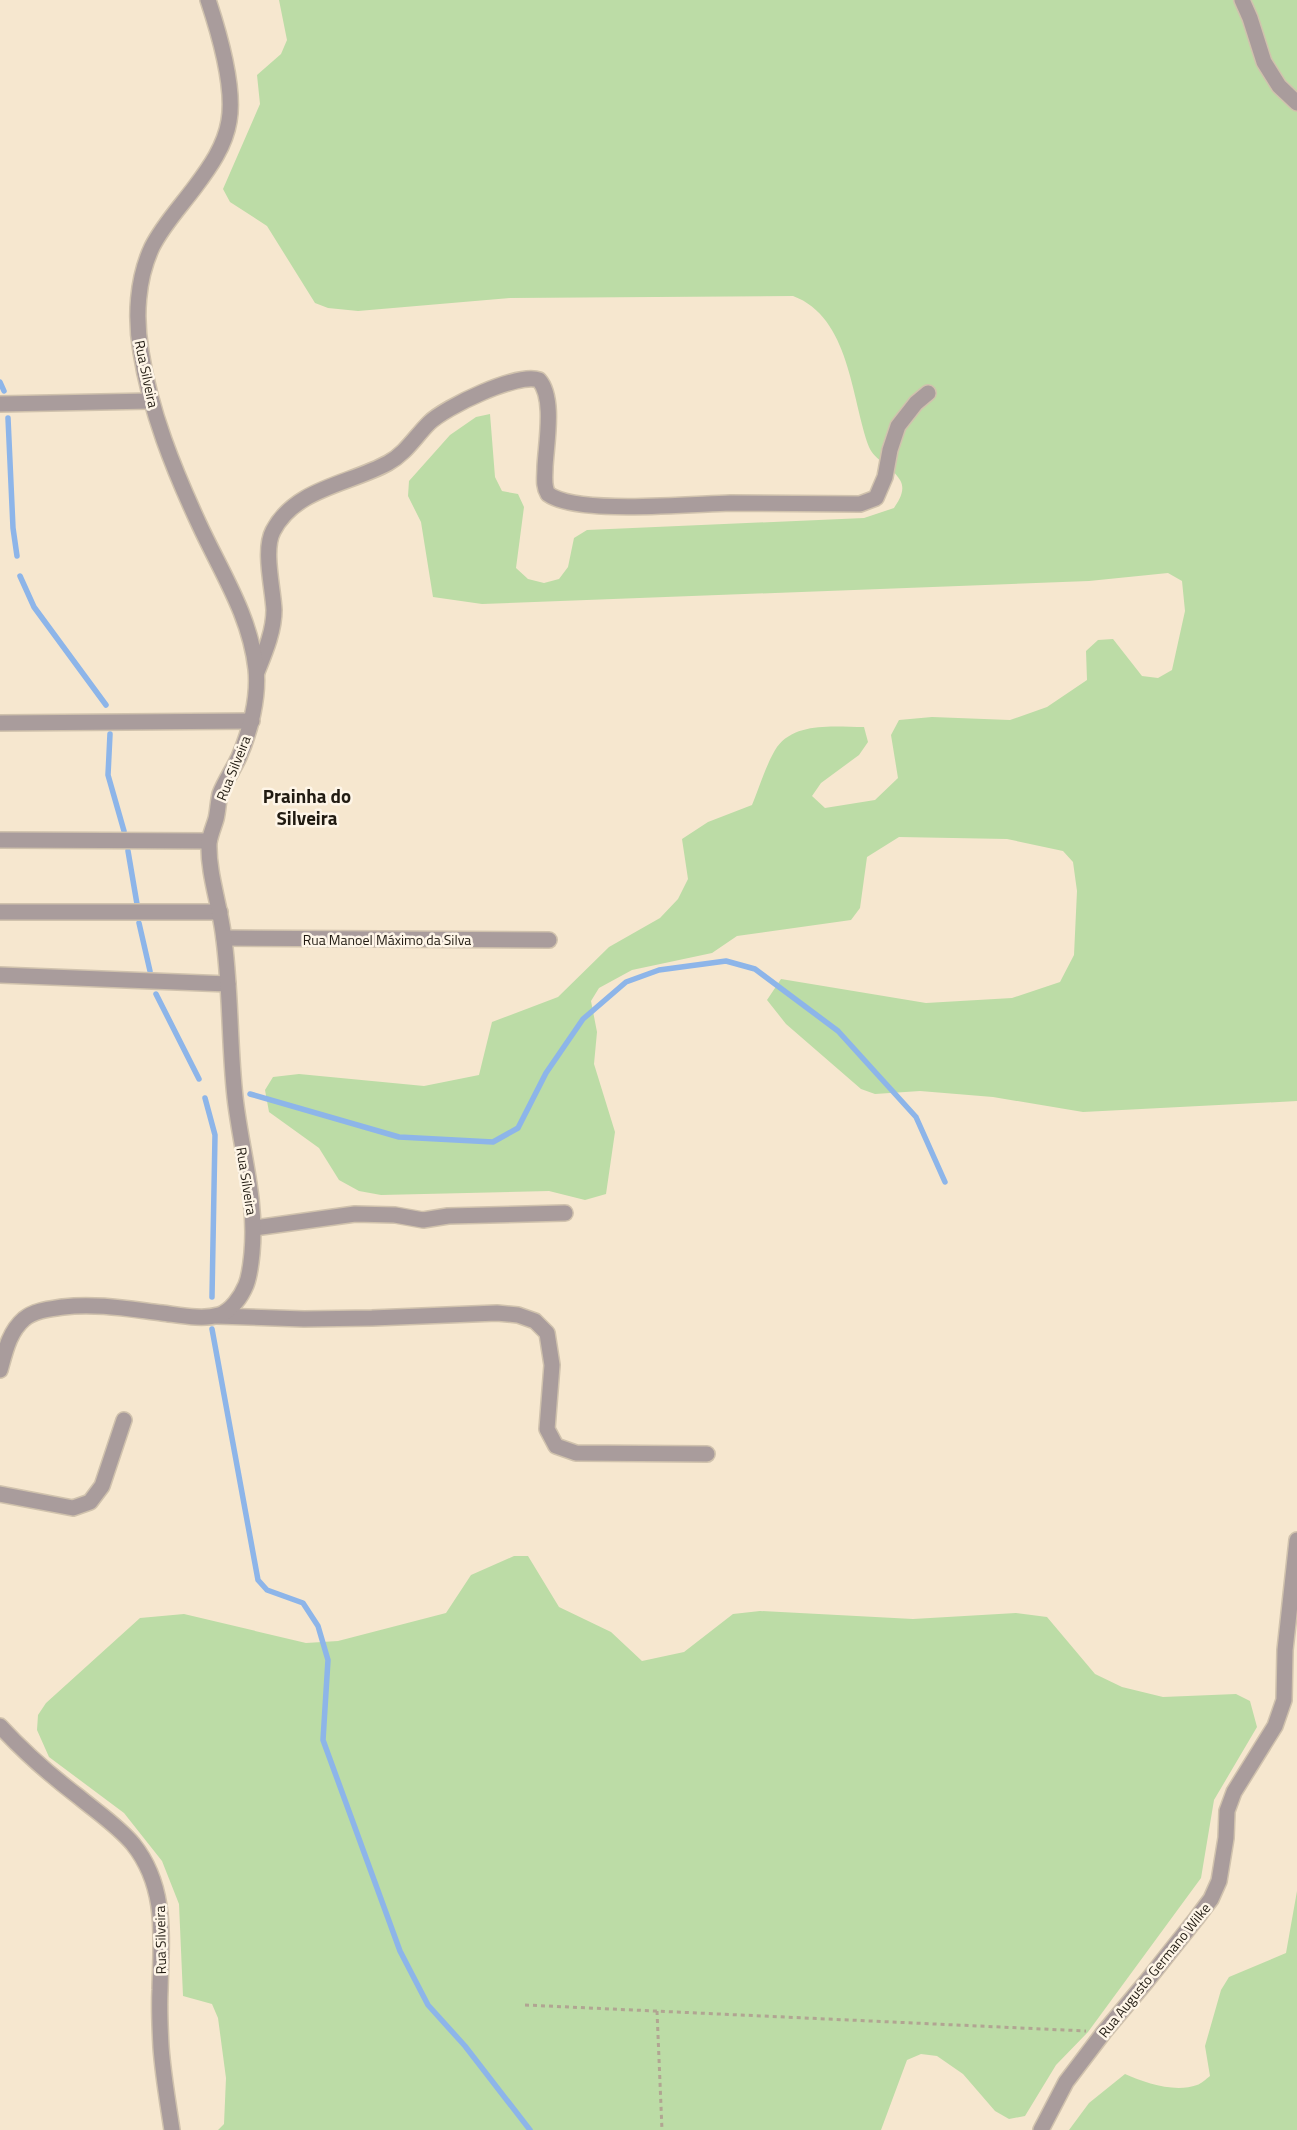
<svg xmlns="http://www.w3.org/2000/svg" width="1297" height="2130" font-family="'Titillium Web',sans-serif">
  <style>
    .green { fill: #bcdca6 }
    .lines { fill: none; stroke-linecap: round; stroke-linejoin: round }
    .stream { stroke: #8db5e9; stroke-width: 5.5 }
    .street-casing { stroke: #d0c2ad; stroke-width: 18 }
    .path { stroke: #b1a592; stroke-width: 3; stroke-dasharray: 4 4; stroke-linecap: butt }
    .street { stroke: #a99c9c; stroke-width: 15 }
    .labels { text-anchor: middle; dominant-baseline: central; stroke-width: 5; stroke-linejoin: round; paint-order: stroke }
    .street-label { font-size: 14px; fill: #211b12; stroke: #fef5e7 }
    .district-label { font-size: 19px; font-weight: bold; fill: #211b12; stroke: #fef5e7 }
  </style>
  <rect width="100%" height="100%" fill="#f6e7cf"/>
  <g class="green">
    <path d="M279 0H1297V1101L1083 1112 993 1097 920 1091 875 1094 861 1089 786 1024 767 1000 781 979 926 1003 1012 998 1060 982 1074 955 1077 891 1073 862 1063 851 1007 839 899 837 867 857 860 908 851 920 737 936 712 953 632 970 599 988 591 1001 597 1032 594 1064 615 1132 606 1194 585 1200 549 1191 381 1195 359 1191 339 1180 319 1148 269 1112 265 1090 273 1077 299 1074 424 1086 479 1075 492 1022 558 997 609 947 660 918 678 899 688 879 682 839 708 822 752 805C759 788 767 762 777 747 796 721 836 727 864 727L868 742 859 755 821 783 812 796 825 808 875 800 898 778 891 735 899 720 932 717 1010 720 1047 707 1087 680 1086 651 1098 640 1113 639 1142 676 1158 678 1172 670 1185 611 1182 581 1168 573 1089 581 482 604 433 597 421 522 408 496 409 481 450 435 476 417 490 414 495 477 502 491 518 494 524 507 516 568 528 579 544 583 559 579 568 567 574 538 587 530 864 518 894 508C899 500 906 490 900 480 893 467 874 460 869 447 851 398 850 317 793 296L510 298 358 311 328 308 315 303 267 226 230 202 223 189 260 104 257 75 281 54 287 40Z"/>
    <polygon points="514,1556 528,1556 559,1607 611,1632 642,1661 684,1652 733,1614 760,1611 913,1619 1016,1613 1047,1617 1095,1674 1122,1687 1163,1697 1236,1694 1250,1701 1257,1727 1214,1800 1201,1878 1088,2032 1056,2065 1025,2116 1009,2119 995,2111 963,2074 937,2056 921,2054 907,2060 881,2130 218,2130 224,2124 226,2078 218,2018 212,2004 183,1996 179,1904 162,1861 124,1813 49,1757 37,1730 38,1715 46,1703 140,1618 184,1614 306,1643 338,1641 446,1613 471,1575"/>
    <path d="M1297 1891V2130H1069L1089 2103 1125 2074C1145 2083 1175 2093 1197 2085 1201 2084 1206 2079 1210 2076L1205 2046 1221 1990 1229 1977 1286 1953Z"/>
  </g>
  <g class="lines">
    <g class="stream">
      <polyline points="0,382 4,391"/>
      <polyline points="8,418 13,528 17,556"/>
      <polyline points="20,576 34,607 106,705"/>
      <polyline points="110,734 108,775 124,831"/>
      <polyline points="128,851 137,904"/>
      <polyline points="139,923 150,971"/>
      <polyline points="156,994 199,1079"/>
      <polyline points="250,1094 399,1137 493,1142 518,1128 546,1073 583,1019 626,982 659,970 726,961 755,969 838,1031 916,1117 945,1182"/>
      <polyline points="205,1098 215,1135 212,1297"/>
      <polyline points="212,1329 258,1580 267,1590 303,1603 318,1626 328,1660 323,1740 400,1951 428,2005 465,2046 530,2130"/>
    </g>
    <g class="street-casing">
      <g id="street">
        <polyline points="1242,0 1250,18 1264,62 1279,86 1297,103"/>
        <polyline points="0,404 151,401"/>
        <path d="M257 672C265 652 274 631 274 610 273 588 263 550 273 531 295 488 350 484 388 463 406 453 415 437 429 423 445 407 518 372 539 380 555 398 546 444 545 467 545 477 543 486 548 494 576 515 691 504 730 503 773 503 817 504 860 504L876 498 885 477 890 450 898 426 916 403 928 393"/>
        <polyline points="0,723 252,721"/>
        <polyline points="0,840 209,841"/>
        <polyline points="0,912 220,912"/>
        <polyline points="224,938 549,940"/>
        <polyline points="0,975 228,984"/>
        <polyline points="254,1228 355,1214 395,1215 423,1220 448,1216 565,1213"/>
        <polyline points="217,1316 304,1319 372,1318 497,1313 518,1315 535,1321 547,1333 552,1365 547,1429 556,1446 576,1453 707,1454"/>
        <path d="M0 1370C5 1352 9 1332 24 1319 35 1310 50 1309 63 1307 96 1303 129 1309 162 1313 179 1315 202 1320 219 1315 231 1311 241 1297 246 1285 250 1275 251 1263 252 1253 257 1198 241 1151 235 1097 229 1043 231 987 223 932 219 903 208 872 209 843 210 835 214 826 216 819 218 811 218 802 220 794 225 781 233 770 239 757 250 732 259 697 256 669 250 615 221 572 199 524 174 470 150 411 141 352 135 318 137 279 152 247 163 225 181 206 195 187 210 167 225 146 229 121 235 87 219 33 208 0"/>
        <polyline points="0,1494 73,1508 90,1502 102,1486 124,1420"/>
        <path d="M0 1726C24 1752 50 1775 79 1797 97 1812 118 1826 133 1844 168 1888 161 1939 160 1990 159 2009 160 2028 161 2047 163 2075 168 2103 172 2130"/>
        <polyline points="1041,2130 1066,2082 1104,2032 1146,1982 1196,1919 1211,1899 1219,1881 1226,1838 1227,1811 1234,1792 1275,1726 1284,1700 1285,1650 1297,1540"/>
      </g>
    </g>
    <g class="path">
      <polyline points="525,2005 1086,2031"/>
      <polyline points="657,2011 662,2130"/>
    </g>
    <use href="#street" class="street"/>
  </g>
  <g class="labels">
    <g class="street-label">
      <text transform="translate(147 374) rotate(78)">Rua Silveira</text>
      <text transform="translate(233 768) rotate(-68)">Rua Silveira</text>
      <text x="387" y="939">Rua Manoel Máximo da Silva</text>
      <text transform="translate(247 1181) rotate(81)">Rua Silveira</text>
      <text transform="translate(160 1940) rotate(-91)">Rua Silveira</text>
      <text transform="translate(1154 1970) rotate(-51)">Rua Augusto Germano Wilke</text>
    </g>
    <g class="district-label">
      <text x="307" y="795">Prainha do<tspan x="307" dy="22">Silveira</tspan></text>
    </g>
  </g>
</svg>
